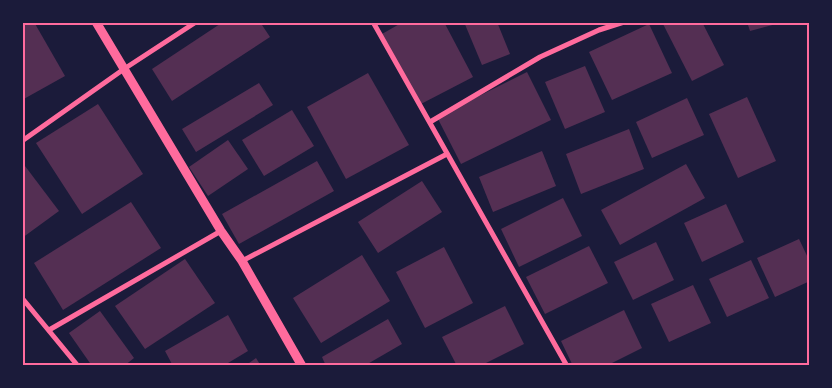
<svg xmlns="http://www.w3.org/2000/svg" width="832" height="388" font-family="'Fira Sans',sans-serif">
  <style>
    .building { fill: #542f53 }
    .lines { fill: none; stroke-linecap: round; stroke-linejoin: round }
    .minor { stroke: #ff6b9d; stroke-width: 5 }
    .tertiary { stroke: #ff6b9d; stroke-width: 9 }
    .neatline { fill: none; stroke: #ff6b9d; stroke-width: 2 }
  </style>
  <rect width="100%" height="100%" fill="#1b1b3a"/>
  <g class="building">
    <polygon points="22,22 34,22 65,76 22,100"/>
    <polygon points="223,22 260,22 270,37 172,101 152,69"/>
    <polygon points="403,22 444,22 473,77 419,105 382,34"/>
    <polygon points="464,22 497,22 510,54 482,65"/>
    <polygon points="662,22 702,22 724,65 692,81"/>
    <polygon points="747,22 779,22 780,23 750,31"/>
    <polygon points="649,24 672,73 612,100 589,52"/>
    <polygon points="585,66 605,112 565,129 545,82"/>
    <polygon points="527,72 551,120 461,164 437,117"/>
    <polygon points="368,73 409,145 346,179 307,107"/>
    <polygon points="259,83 273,105 196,152 182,129"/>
    <polygon points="747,97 776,161 738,178 709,114"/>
    <polygon points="687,98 704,135 652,158 636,122"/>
    <polygon points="98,104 143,174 82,214 36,143"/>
    <polygon points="292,110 314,146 264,176 242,140"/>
    <polygon points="629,129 644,169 581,194 566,154"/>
    <polygon points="228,140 248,169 208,196 189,167"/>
    <polygon points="542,151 556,186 493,212 479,177"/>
    <polygon points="317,161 334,191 239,244 222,214"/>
    <polygon points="22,162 59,211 22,238"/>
    <polygon points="686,164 705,198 620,245 601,210"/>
    <polygon points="422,181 442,212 378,253 358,222"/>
    <polygon points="563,198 582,236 519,267 501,229"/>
    <polygon points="131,202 161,248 63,310 34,263"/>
    <polygon points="726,204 744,242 702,262 684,223"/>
    <polygon points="799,239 810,262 810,281 775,297 757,258"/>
    <polygon points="656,242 674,280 633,300 614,262"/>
    <polygon points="589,246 608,283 545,314 526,277"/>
    <polygon points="444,247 473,303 425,328 396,272"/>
    <polygon points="362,255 390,301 321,343 293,298"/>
    <polygon points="185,259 215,303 145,349 115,306"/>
    <polygon points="751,260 769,298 727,317 709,279"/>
    <polygon points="693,285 711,323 669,342 651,304"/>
    <polygon points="505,306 524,344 480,366 457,366 442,337"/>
    <polygon points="624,310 642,348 606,366 573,366 561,341"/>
    <polygon points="100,311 134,358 124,366 92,366 69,333"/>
    <polygon points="228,315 248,351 223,366 173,366 165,351"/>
    <polygon points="388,319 402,344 364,366 326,366 322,357"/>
    <polygon points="256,358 261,366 245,366"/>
  </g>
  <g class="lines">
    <g class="minor">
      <polyline points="373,22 567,366"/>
      <polyline points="430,122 540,57 599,30 624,22"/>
      <polyline points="22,141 124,69 196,22"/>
      <polyline points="242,261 447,154"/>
      <polyline points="22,298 78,366"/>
      <polyline points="49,330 221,231"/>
    </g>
    <polyline class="tertiary" points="96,22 221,231 242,261 302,366"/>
  </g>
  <rect width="832" height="388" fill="none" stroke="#1b1b3a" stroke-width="48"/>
  <rect x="24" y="24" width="784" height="340" class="neatline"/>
</svg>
